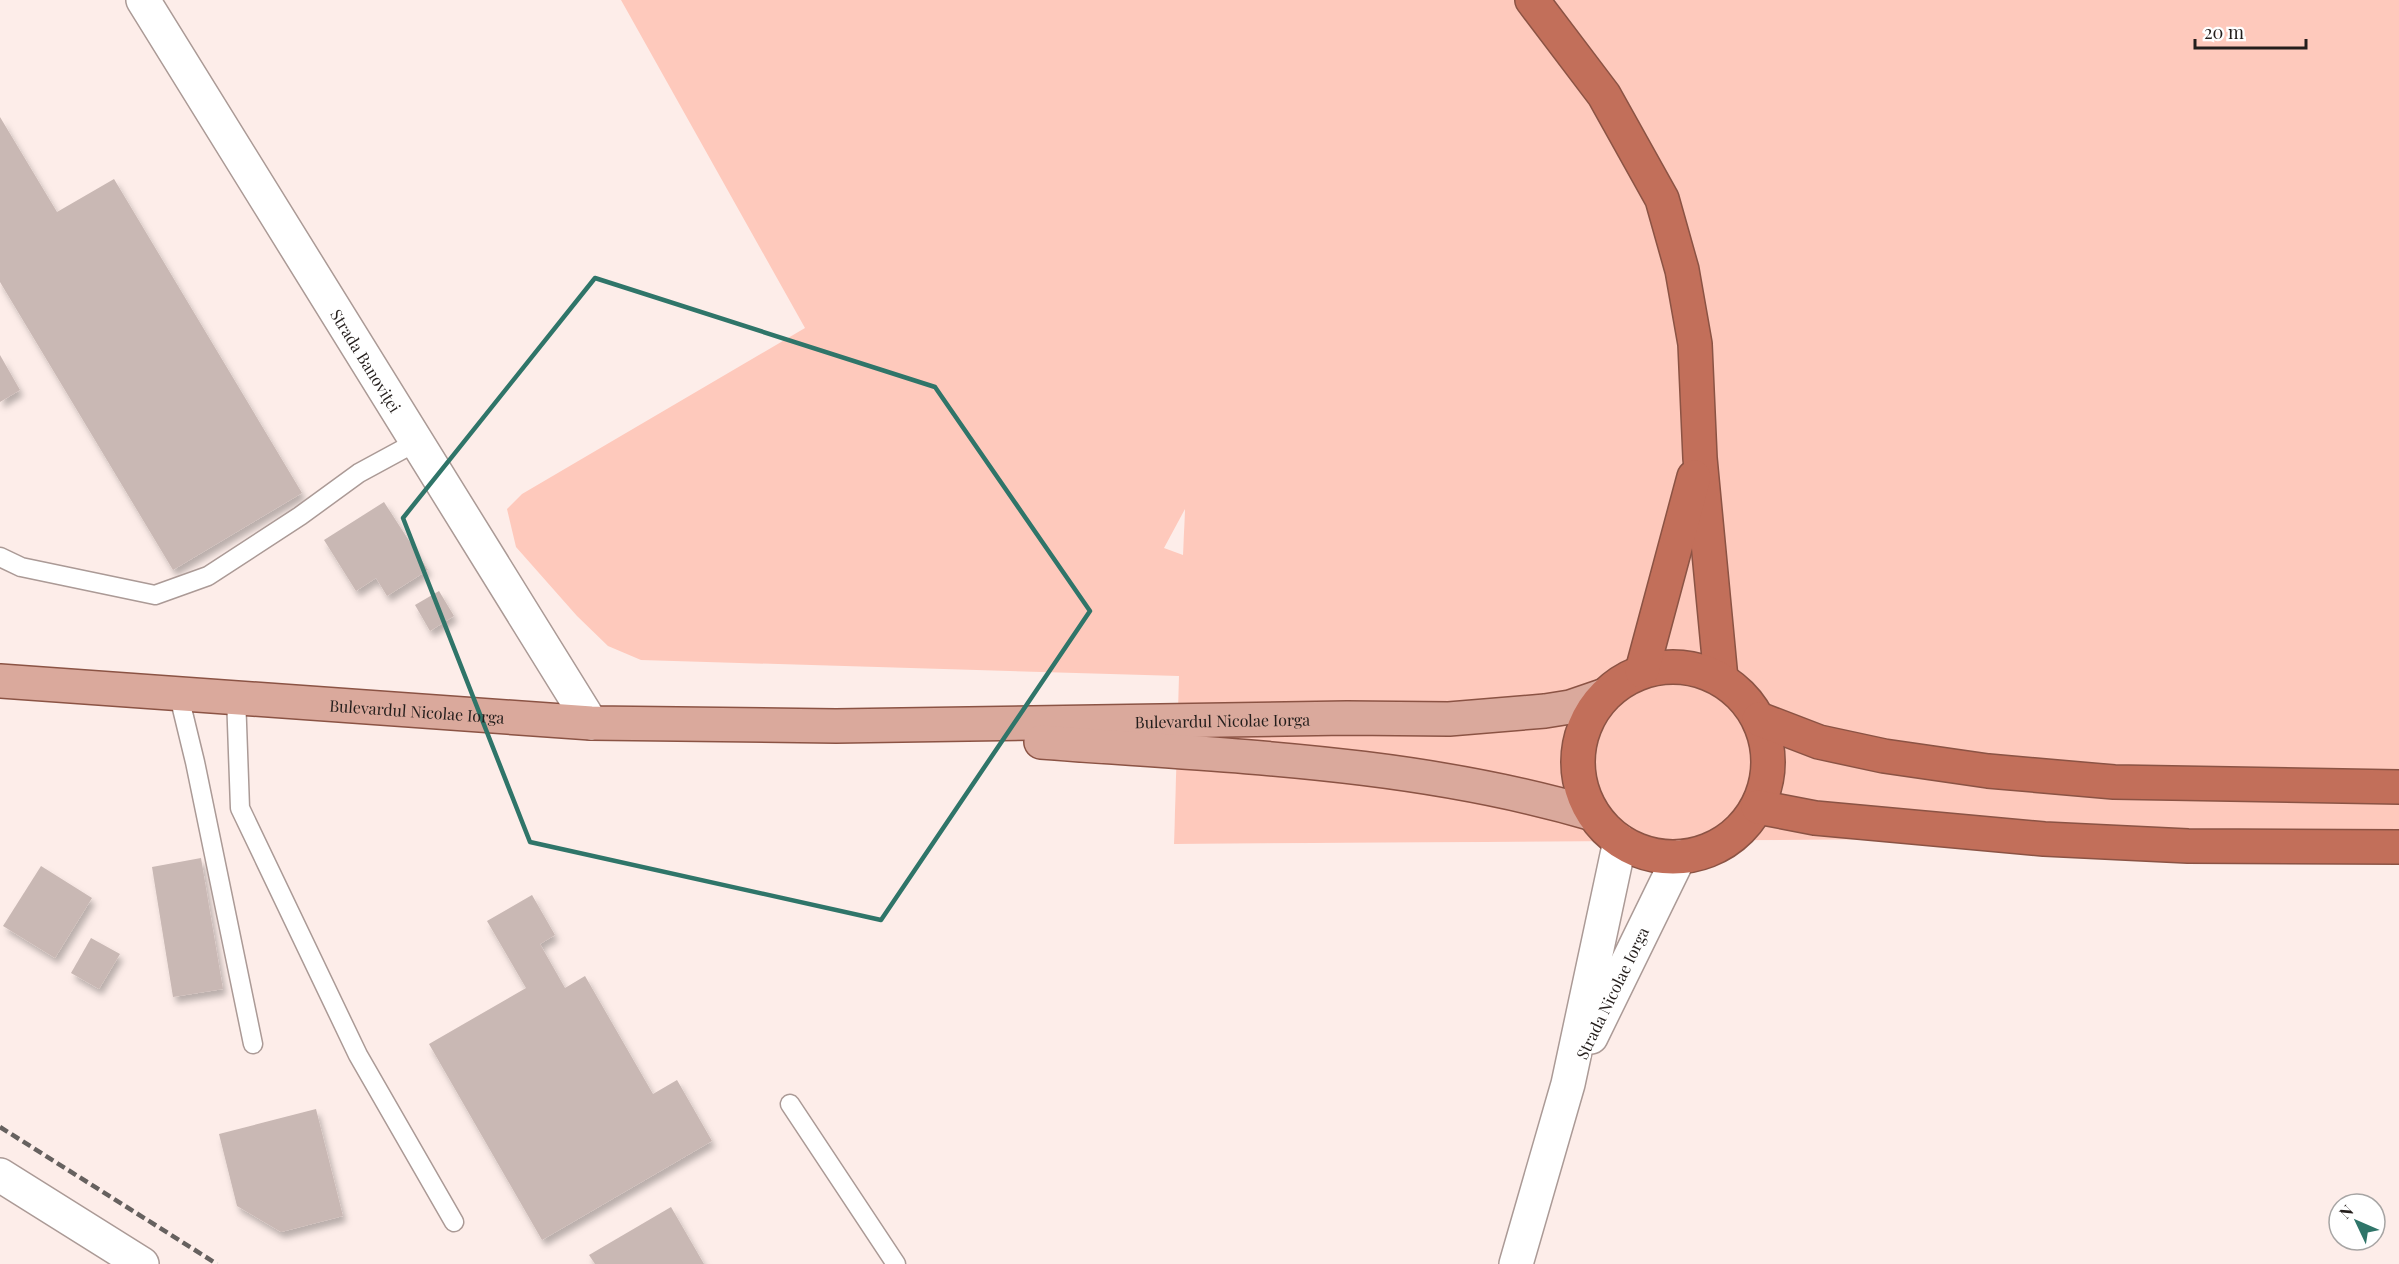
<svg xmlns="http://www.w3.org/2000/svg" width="2399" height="1264" font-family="'Playfair Display',serif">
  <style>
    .built { fill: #fdede9; fill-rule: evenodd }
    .green { fill: #fec9bc; fill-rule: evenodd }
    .building { fill: #c9b8b4; filter: url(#shadow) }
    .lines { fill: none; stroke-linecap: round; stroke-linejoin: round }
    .lane-casing { stroke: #ab9a96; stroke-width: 21 }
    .street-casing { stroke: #ab9a96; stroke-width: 36 }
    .secondary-casing { stroke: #ab9a96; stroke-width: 36 }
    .primary-casing { stroke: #8b5344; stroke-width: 36 }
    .highway-casing { stroke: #8b5344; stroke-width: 36 }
    .lane { stroke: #fff; stroke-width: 18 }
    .street { stroke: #fff; stroke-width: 33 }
    .secondary { stroke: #fff; stroke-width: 33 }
    .primary { stroke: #daa99c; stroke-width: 33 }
    .highway { stroke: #c26f5a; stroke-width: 33 }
    .rail { stroke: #66615f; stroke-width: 4.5; stroke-dasharray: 9 4.5; stroke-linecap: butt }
    .marked { fill: none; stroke: #2f7569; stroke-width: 4.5; stroke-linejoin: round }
    .labels { text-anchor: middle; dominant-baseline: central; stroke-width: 4.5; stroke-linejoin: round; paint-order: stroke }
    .street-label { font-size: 16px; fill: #241e1c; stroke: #fff }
  </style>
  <defs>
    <filter id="shadow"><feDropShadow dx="3.5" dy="6" stdDeviation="3" flood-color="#0004"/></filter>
  </defs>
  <rect width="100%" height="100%" fill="#fefaf9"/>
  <path class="built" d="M0 0H895L1186 477 1174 844 2399 836V1264H0ZM2339 1204H2375V1240H2339Z"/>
  <path class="green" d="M621 0H2399V836L1174 844 1179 676 641 660 608 646 577 616 516 547 507 509 522 494 805 328ZM1185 509 1183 555 1164 548Z"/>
  <g class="building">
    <polygon points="0,117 57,212 114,179 302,493 173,570 0,282"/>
    <polygon points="0,355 20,390 0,402"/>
    <polygon points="384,502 428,570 387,596 376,578 356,591 324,540"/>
    <polygon points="439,591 454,616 430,631 415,605"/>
    <polygon points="201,858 223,989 173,997 152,867"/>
    <polygon points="41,866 92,898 55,958 3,926"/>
    <polygon points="532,895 555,935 540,944 565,988 585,976 653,1094 677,1080 712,1141 542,1240 429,1044 526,988 487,921"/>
    <polygon points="91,938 120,954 99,989 71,973"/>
    <polygon points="316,1109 343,1216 281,1232 237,1206 219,1134"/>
    <polygon points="671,1207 704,1264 595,1264 589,1255"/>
  </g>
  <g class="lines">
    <g class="lane-casing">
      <g id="lane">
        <polyline points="0,557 21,567 155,595 208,576 300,516 359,473 418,441"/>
        <polyline points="178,692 195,762 253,1044"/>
        <polyline points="236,696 240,808 358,1055 454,1222"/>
        <polyline points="790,1104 896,1264"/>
      </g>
    </g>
    <g class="street-casing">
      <g id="street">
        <polyline points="1591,1037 1679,857"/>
        <polyline points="0,1175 142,1264"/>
        <polyline points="1516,1264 1568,1084 1620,841"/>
      </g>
    </g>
    <g class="secondary-casing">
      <g id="secondary">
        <path id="s1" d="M143 0 591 723"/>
      </g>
    </g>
    <g class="primary-casing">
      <g id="primary">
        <path id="s2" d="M0 681 591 723 836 726 1347 718 1449 719 1545 711 1570 707 1605 695"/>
        <path d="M1041 742C1225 756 1414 761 1593 814"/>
      </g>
    </g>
    <g class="highway-casing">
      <g id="highway">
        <polyline points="1532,0 1604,95 1662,199 1682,270 1695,344 1700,458 1721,679"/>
        <circle cx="1673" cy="762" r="95"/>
        <polyline points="1642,671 1694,477"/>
        <polyline points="1759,719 1819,742 1884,756 1988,771 2114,782 2399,787"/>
        <polyline points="1758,807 1815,818 2044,839 2188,846 2399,847"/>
      </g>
    </g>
    <use href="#lane" class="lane"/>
    <use href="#street" class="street"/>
    <use href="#secondary" class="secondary"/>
    <use href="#primary" class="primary"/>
    <use href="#highway" class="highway"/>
    <polyline class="rail" points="0,1127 217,1264"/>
  </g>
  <path class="marked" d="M595 278 935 387 1090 611 881 920 530 842 403 518Z"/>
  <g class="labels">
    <g class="street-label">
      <text stroke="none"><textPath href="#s1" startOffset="424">Strada Banoviței</textPath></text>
      <text stroke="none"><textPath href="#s2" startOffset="418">Bulevardul Nicolae Iorga</textPath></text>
      <text stroke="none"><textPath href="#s2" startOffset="1224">Bulevardul Nicolae Iorga</textPath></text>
      <text transform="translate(1612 993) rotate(-64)">Strada Nicolae Iorga</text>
    </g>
  </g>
  <g transform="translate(2357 1222) rotate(314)"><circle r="28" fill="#ffffff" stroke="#a7a5a4" stroke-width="1.5"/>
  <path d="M0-4.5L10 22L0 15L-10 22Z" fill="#2f7569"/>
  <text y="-9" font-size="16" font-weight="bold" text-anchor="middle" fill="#241e1c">N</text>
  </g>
  <path d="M2195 39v9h111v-9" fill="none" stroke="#241e1c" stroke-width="3"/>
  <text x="2204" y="39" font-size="18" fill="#241e1c" stroke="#ffffff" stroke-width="4.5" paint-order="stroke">20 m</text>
</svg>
